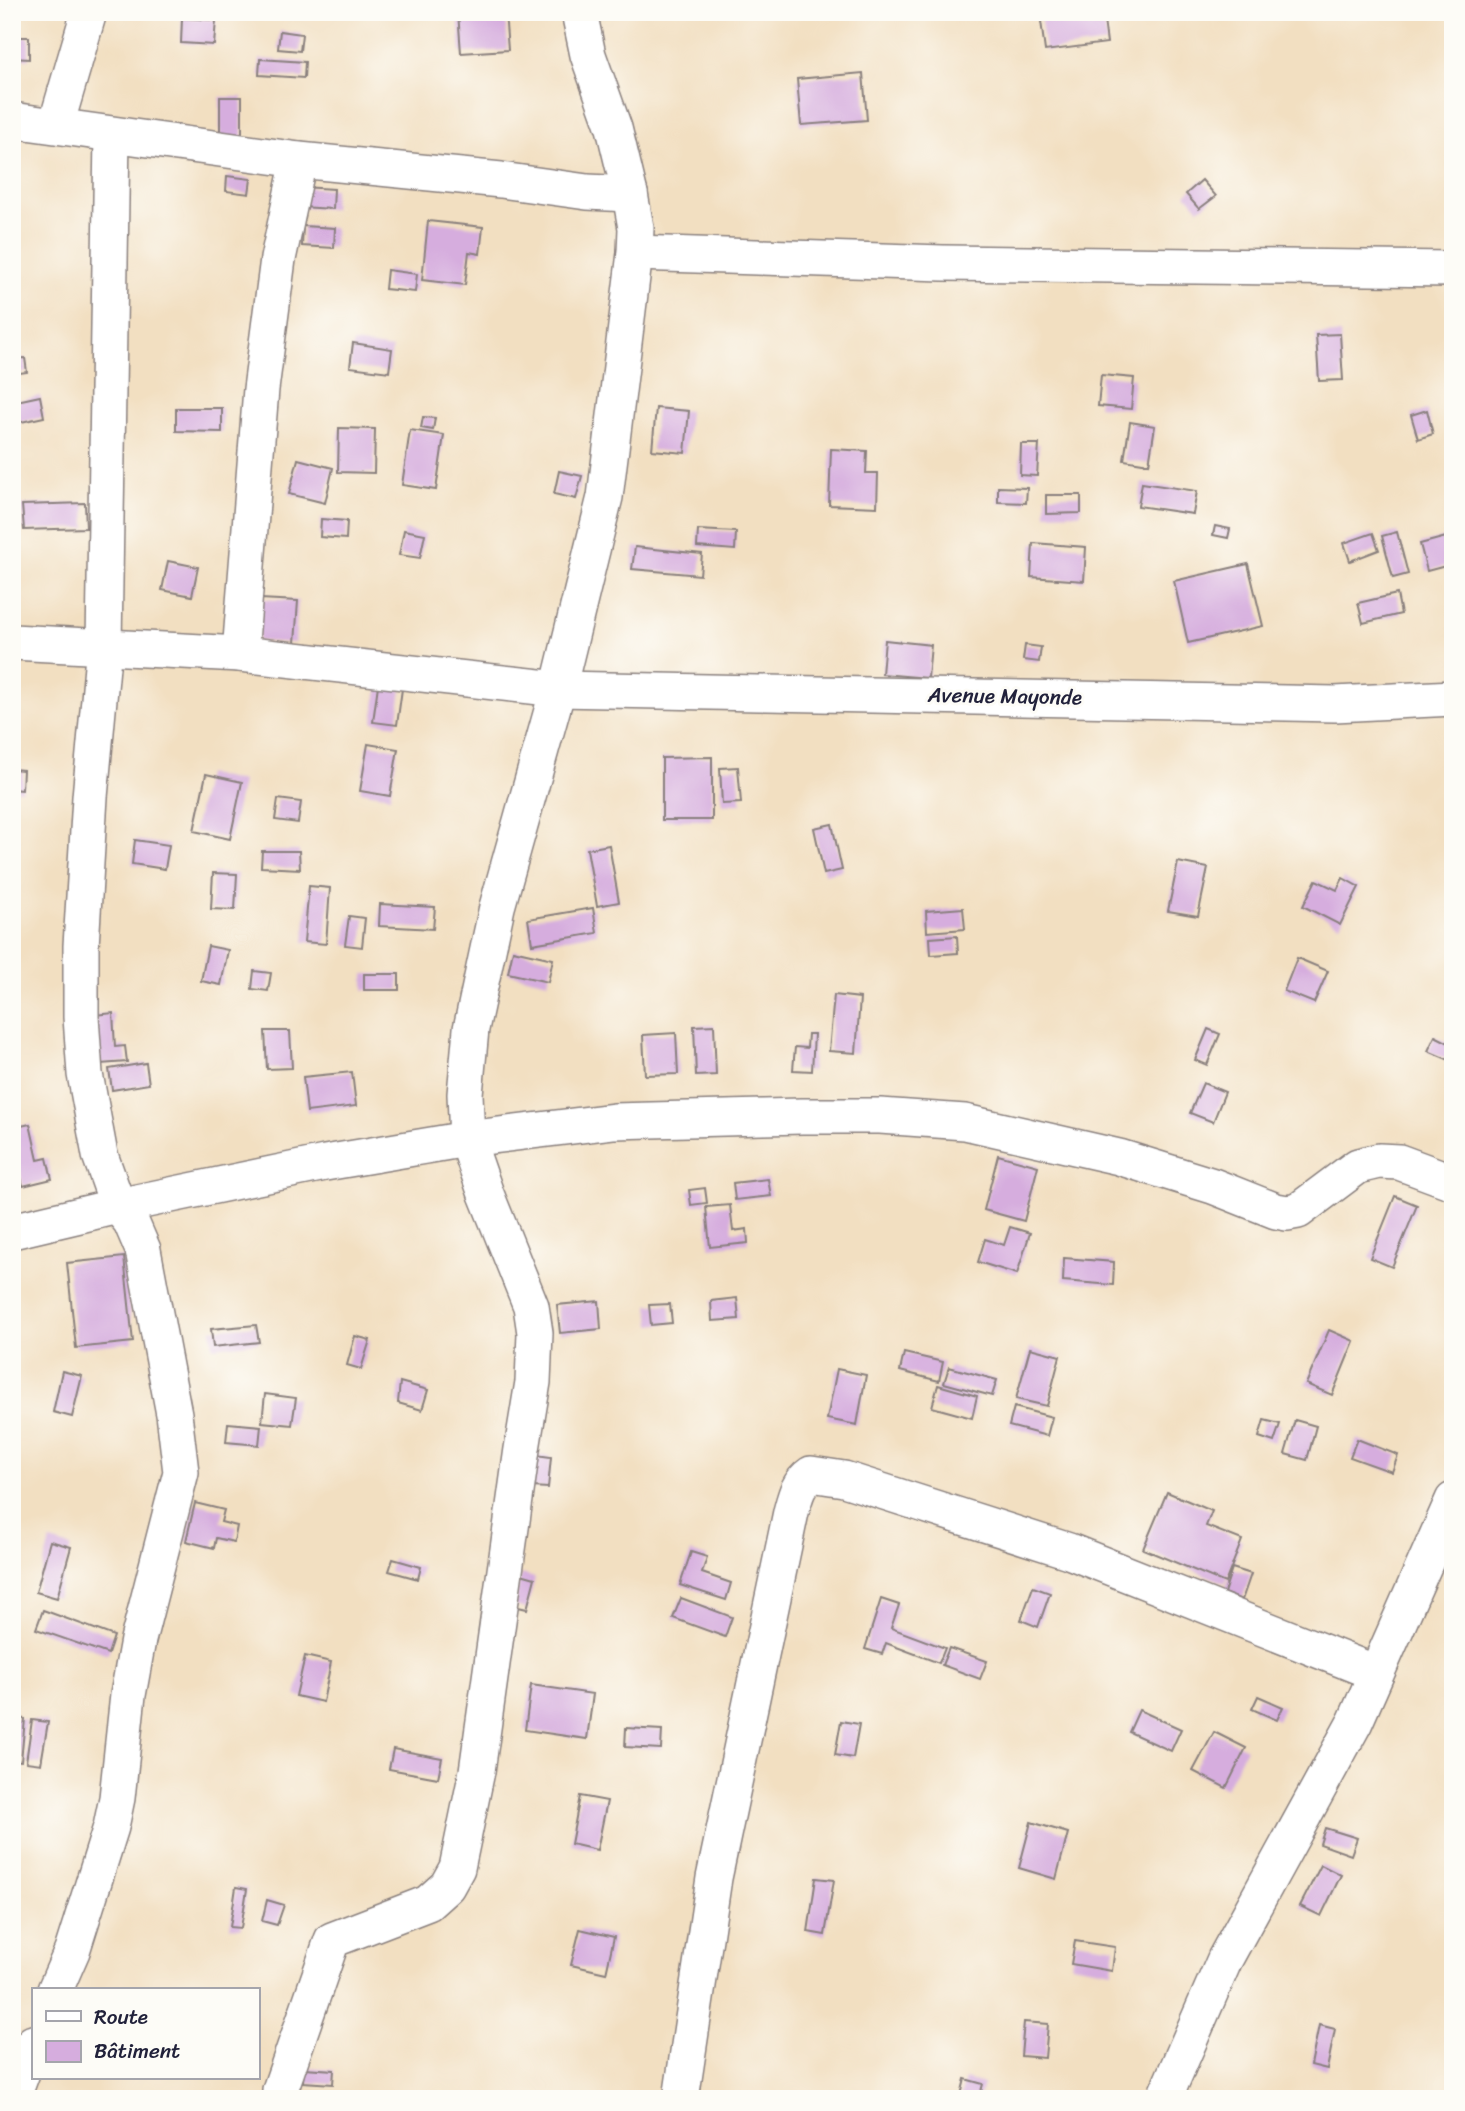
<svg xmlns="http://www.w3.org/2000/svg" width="1465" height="2111" font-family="Sriracha,sans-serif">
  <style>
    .building { fill: #d6adde }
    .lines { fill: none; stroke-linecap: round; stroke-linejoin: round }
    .street-casing { stroke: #8a807e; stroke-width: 38 }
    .street { stroke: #fff; stroke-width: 35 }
    .labels { text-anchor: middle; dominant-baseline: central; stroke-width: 6; stroke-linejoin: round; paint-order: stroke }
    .street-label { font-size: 21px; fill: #22223b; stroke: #fdfcf7 }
  </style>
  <rect width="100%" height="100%" fill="#fdfcf7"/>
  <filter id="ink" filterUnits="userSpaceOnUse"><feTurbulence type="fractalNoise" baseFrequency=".0143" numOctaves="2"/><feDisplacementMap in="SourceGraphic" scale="14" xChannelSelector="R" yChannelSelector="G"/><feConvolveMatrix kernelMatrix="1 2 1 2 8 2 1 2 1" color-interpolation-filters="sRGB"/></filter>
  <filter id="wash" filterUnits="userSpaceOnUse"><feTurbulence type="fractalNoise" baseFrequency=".00686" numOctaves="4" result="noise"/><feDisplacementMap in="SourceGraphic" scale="28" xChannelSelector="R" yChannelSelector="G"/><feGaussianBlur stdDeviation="1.57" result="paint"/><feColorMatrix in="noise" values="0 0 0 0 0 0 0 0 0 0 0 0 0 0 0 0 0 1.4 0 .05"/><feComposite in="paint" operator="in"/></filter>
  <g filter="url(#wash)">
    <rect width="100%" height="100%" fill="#f2dfc1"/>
    <g id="blocks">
      <g class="building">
        <polygon points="458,12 505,12 508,50 461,53"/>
        <polygon points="1058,12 1103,12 1107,43 1045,51 1040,14"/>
        <polygon points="182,18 216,20 214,45 181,43"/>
        <polygon points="280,31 302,34 300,51 278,49"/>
        <polygon points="12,37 29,37 29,59 12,58"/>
        <polygon points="260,59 305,62 304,78 259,75"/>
        <polygon points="863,73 867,120 801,125 797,79"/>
        <polygon points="220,97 242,97 242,140 220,139"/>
        <polygon points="227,176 251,179 249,194 226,191"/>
        <polygon points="1202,180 1216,196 1199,209 1186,194"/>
        <polygon points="302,187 334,189 333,209 301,207"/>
        <polygon points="428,221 483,227 480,254 469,252 465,285 422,280"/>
        <polygon points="303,226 335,228 334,248 302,246"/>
        <polygon points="387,270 417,274 415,292 385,289"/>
        <polygon points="1340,334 1343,380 1319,381 1316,335"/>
        <polygon points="353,343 392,349 389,372 350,367"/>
        <polygon points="25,358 27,372 12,374 12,359"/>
        <polygon points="1101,375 1134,378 1131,409 1098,406"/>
        <polygon points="40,396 44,417 12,424 12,402"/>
        <polygon points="176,408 222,408 222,432 176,431"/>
        <polygon points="656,408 689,411 685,453 652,450"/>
        <polygon points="1427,410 1433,434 1418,439 1411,415"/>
        <polygon points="423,417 435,418 433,430 421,428"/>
        <polygon points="1130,422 1155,426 1149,464 1124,460"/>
        <polygon points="339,428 375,429 374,473 338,472"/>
        <polygon points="410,430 444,435 436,490 402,485"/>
        <polygon points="1021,444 1039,444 1037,476 1020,475"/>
        <polygon points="831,449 867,451 866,473 878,473 877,507 829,505"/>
        <polygon points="298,459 333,468 325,503 289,494"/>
        <polygon points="559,471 582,476 576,499 554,494"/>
        <polygon points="1142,483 1197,491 1193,514 1138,506"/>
        <polygon points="998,487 1027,488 1026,503 998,502"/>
        <polygon points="1046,495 1081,495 1081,513 1046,514"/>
        <polygon points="85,503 86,528 24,530 22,505"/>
        <polygon points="321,519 347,521 346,539 320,537"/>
        <polygon points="1215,526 1230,529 1228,538 1213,535"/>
        <polygon points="404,530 425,534 420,558 399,555"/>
        <polygon points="698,530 736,532 735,550 697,547"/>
        <polygon points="1397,532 1408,574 1393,578 1382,536"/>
        <polygon points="1373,533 1379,550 1350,561 1344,543"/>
        <polygon points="1446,537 1453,564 1427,571 1420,544"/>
        <polygon points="1033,543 1086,547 1084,581 1031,577"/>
        <polygon points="635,547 702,554 700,575 632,569"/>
        <polygon points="168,561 198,567 192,596 162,590"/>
        <polygon points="1248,564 1263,626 1188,643 1174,581"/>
        <polygon points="1397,594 1401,614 1363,623 1358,603"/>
        <polygon points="260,599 298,601 295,643 258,641"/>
        <polygon points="885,640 931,645 928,678 882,674"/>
        <polygon points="1025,645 1041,647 1039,662 1023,660"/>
        <polygon points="378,685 402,689 397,725 373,722"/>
        <polygon points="368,744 398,749 390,796 360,791"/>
        <polygon points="712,757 712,820 662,820 662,758"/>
        <polygon points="738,767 741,803 722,804 720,768"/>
        <polygon points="12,769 23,770 22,790 12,789"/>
        <polygon points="206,774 242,782 230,839 194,831"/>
        <polygon points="278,799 301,802 298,823 275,820"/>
        <polygon points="832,824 842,870 824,874 814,828"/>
        <polygon points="135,840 169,845 165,869 132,864"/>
        <polygon points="609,845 619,902 597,906 587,849"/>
        <polygon points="262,851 299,851 300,869 261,867"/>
        <polygon points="1178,862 1208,868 1198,916 1168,911"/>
        <polygon points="213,873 237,874 235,910 211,909"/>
        <polygon points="1343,878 1359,887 1340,925 1303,906 1316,880 1337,890"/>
        <polygon points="309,886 330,888 326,944 304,942"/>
        <polygon points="380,904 435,907 433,929 379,926"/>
        <polygon points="593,908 597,933 532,944 528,919"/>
        <polygon points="963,908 965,929 927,932 926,911"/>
        <polygon points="349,916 365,918 362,947 345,945"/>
        <polygon points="957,936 958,953 931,955 930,938"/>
        <polygon points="208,946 228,950 221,985 201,981"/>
        <polygon points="513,950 553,959 548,982 508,973"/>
        <polygon points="1297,958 1328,971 1314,1003 1284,991"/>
        <polygon points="254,971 271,973 268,991 252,989"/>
        <rect x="364" y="974" width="35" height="16"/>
        <polygon points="834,995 860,998 856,1053 829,1051"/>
        <polygon points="113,1013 115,1047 125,1046 127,1062 100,1064 96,1015"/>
        <polygon points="714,1025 716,1075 696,1076 694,1026"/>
        <polygon points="1208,1029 1220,1034 1207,1065 1195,1060"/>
        <polygon points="265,1031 290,1031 292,1068 267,1069"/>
        <polygon points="676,1033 678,1074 645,1075 643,1035"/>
        <polygon points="808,1034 814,1034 812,1071 793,1070 795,1047 807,1048"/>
        <polygon points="1435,1036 1453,1045 1449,1060 1428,1051"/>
        <polygon points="146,1063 149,1084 112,1090 109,1069"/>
        <polygon points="352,1072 356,1106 307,1112 303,1077"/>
        <polygon points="1203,1083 1225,1092 1213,1122 1190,1113"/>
        <polygon points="30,1124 38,1160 47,1158 52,1179 23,1186 12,1140 12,1128"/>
        <polygon points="998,1155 1038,1166 1024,1221 984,1210"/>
        <polygon points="768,1179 771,1196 735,1200 733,1183"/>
        <polygon points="705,1188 707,1203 691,1205 689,1190"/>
        <polygon points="1395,1196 1417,1205 1392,1267 1370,1258"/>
        <polygon points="730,1205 733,1231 747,1229 748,1243 710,1247 706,1207"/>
        <polygon points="1010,1227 1030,1233 1017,1274 978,1262 985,1239 1004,1245"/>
        <polygon points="124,1257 133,1342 76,1348 67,1263"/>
        <polygon points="1064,1258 1114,1262 1113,1285 1063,1281"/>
        <polygon points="737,1298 739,1319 712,1321 711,1301"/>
        <polygon points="599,1301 601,1329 560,1333 557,1305"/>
        <polygon points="670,1304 672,1323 651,1325 649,1305"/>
        <polygon points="256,1325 259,1342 213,1347 211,1329"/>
        <polygon points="1329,1330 1354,1341 1332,1395 1306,1384"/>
        <polygon points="355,1336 370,1340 361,1369 347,1365"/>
        <polygon points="1030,1348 1060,1356 1047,1406 1016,1399"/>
        <polygon points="904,1353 943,1362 939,1381 900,1371"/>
        <polygon points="949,1367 997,1380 992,1396 944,1383"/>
        <polygon points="837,1369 866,1375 857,1425 827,1419"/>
        <polygon points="62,1371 82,1376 72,1417 53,1412"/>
        <polygon points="400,1382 428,1390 422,1410 398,1403"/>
        <polygon points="938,1385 977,1396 972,1418 932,1407"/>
        <polygon points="265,1394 296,1398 292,1425 262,1422"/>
        <polygon points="1014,1407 1052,1417 1047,1436 1009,1426"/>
        <polygon points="1264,1420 1280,1424 1274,1442 1259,1437"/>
        <polygon points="1295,1420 1316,1426 1307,1460 1285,1454"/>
        <polygon points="228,1423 261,1426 259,1445 226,1442"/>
        <polygon points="1357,1439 1398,1455 1392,1472 1350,1457"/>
        <polygon points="536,1455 551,1457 548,1488 532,1487"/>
        <polygon points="1167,1492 1212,1511 1206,1526 1242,1540 1225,1583 1143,1549"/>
        <polygon points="195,1503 224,1510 221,1522 237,1526 234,1542 216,1538 214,1548 186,1541"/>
        <polygon points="50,1541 71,1547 57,1598 36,1592"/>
        <polygon points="691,1552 707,1557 702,1573 731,1583 726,1600 680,1585"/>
        <polygon points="393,1559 421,1567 418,1579 389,1571"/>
        <polygon points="1232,1568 1251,1574 1242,1600 1224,1593"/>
        <polygon points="521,1574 535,1578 527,1609 514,1606"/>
        <polygon points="1033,1587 1050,1593 1038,1627 1021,1620"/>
        <polygon points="681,1598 732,1617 725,1637 673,1618"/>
        <polygon points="881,1599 899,1605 891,1628 945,1648 939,1663 886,1643 882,1654 865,1649"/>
        <polygon points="43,1610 114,1636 108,1654 36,1629"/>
        <polygon points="949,1648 987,1661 980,1679 942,1665"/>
        <polygon points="305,1656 331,1662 323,1702 296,1696"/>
        <polygon points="531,1685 593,1694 587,1739 525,1730"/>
        <polygon points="1258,1696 1283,1707 1277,1720 1252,1709"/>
        <polygon points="1139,1710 1181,1729 1171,1751 1129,1732"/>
        <polygon points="12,1718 25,1719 21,1761 12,1760"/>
        <polygon points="32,1720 48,1722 41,1764 26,1762"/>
        <polygon points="841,1721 859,1724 853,1758 835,1755"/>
        <polygon points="626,1728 662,1730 661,1749 625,1747"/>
        <polygon points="1214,1732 1246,1748 1226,1788 1193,1771"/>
        <polygon points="393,1749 442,1758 438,1778 389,1769"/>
        <polygon points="580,1796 607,1801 597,1850 571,1844"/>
        <polygon points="1031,1822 1068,1833 1056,1879 1019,1868"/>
        <polygon points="1325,1828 1357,1838 1351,1855 1320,1844"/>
        <polygon points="1321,1865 1341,1875 1321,1916 1300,1906"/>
        <polygon points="816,1878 834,1880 825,1935 808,1932"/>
        <polygon points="236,1887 247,1889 241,1928 230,1927"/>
        <polygon points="267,1900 284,1905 277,1925 262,1921"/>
        <polygon points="580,1929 614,1937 606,1973 571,1965"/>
        <polygon points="1075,1941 1115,1947 1112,1971 1071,1964"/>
        <polygon points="1024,2022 1048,2024 1045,2058 1021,2056"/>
        <polygon points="1319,2025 1335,2029 1327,2069 1311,2065"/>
        <polygon points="304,2068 334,2070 333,2084 303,2082"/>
        <polygon points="965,2079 983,2084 979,2099 960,2099"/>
      </g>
    </g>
  </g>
  <g filter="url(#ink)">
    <use href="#blocks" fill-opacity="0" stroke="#8a807e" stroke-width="2"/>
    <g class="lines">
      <g class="street-casing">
        <g id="street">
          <polyline points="12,120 299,160 501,180 587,192 630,194"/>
          <polyline points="56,125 89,12"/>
          <polyline points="635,253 943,263 1453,269"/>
          <polyline points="12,642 240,654 558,689 1335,704 1453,698"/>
          <polyline points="240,654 261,389 278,259 299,160"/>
          <polyline points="12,1231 118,1206 325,1163 467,1139 614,1121 802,1116 880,1116 965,1122 1119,1157 1213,1186 1276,1211 1287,1213 1298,1211 1358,1166 1379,1161 1399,1162 1453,1182"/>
          <polyline points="55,1990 72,1951 111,1827 117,1798 128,1695 138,1640 181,1472 174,1414 143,1250 131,1222 118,1206 100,1155 85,1074 81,1017 81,946 90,797 104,645 112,135"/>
          <polyline points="12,2099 33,2043"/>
          <polyline points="281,2099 280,2090 332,1940 428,1903 447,1886 457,1868 477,1771 522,1449 533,1382 535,1333 531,1306 486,1194 467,1139 465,1094 471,1029 497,907 558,689 605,497 635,253 636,228 630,194 614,128 588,55 579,12"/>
          <path d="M681 2099 714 1878 791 1512C795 1497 798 1483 811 1474L844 1479 1069 1551 1376 1673"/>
          <polyline points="1164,2099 1225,1959 1355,1722 1453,1500"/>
        </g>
      </g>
      <use href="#street" class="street"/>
    </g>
  </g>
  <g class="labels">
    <g class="street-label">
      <text transform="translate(1005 696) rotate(1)">Avenue Mayonde</text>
    </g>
  </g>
  <rect width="1465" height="2111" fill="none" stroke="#fdfcf7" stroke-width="42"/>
  <rect x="32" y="1988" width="228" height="91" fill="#fdfcf7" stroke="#a5a5ac" stroke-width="2"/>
  <rect x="46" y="2011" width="35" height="10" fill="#ffffff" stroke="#a5a5ac" stroke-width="2"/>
  <text x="94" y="2024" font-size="21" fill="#22223b">Route</text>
  <rect x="46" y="2041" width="35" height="21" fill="#d6adde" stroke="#a5a5ac" stroke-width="2"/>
  <text x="94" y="2058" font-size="21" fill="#22223b">Bâtiment</text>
</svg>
